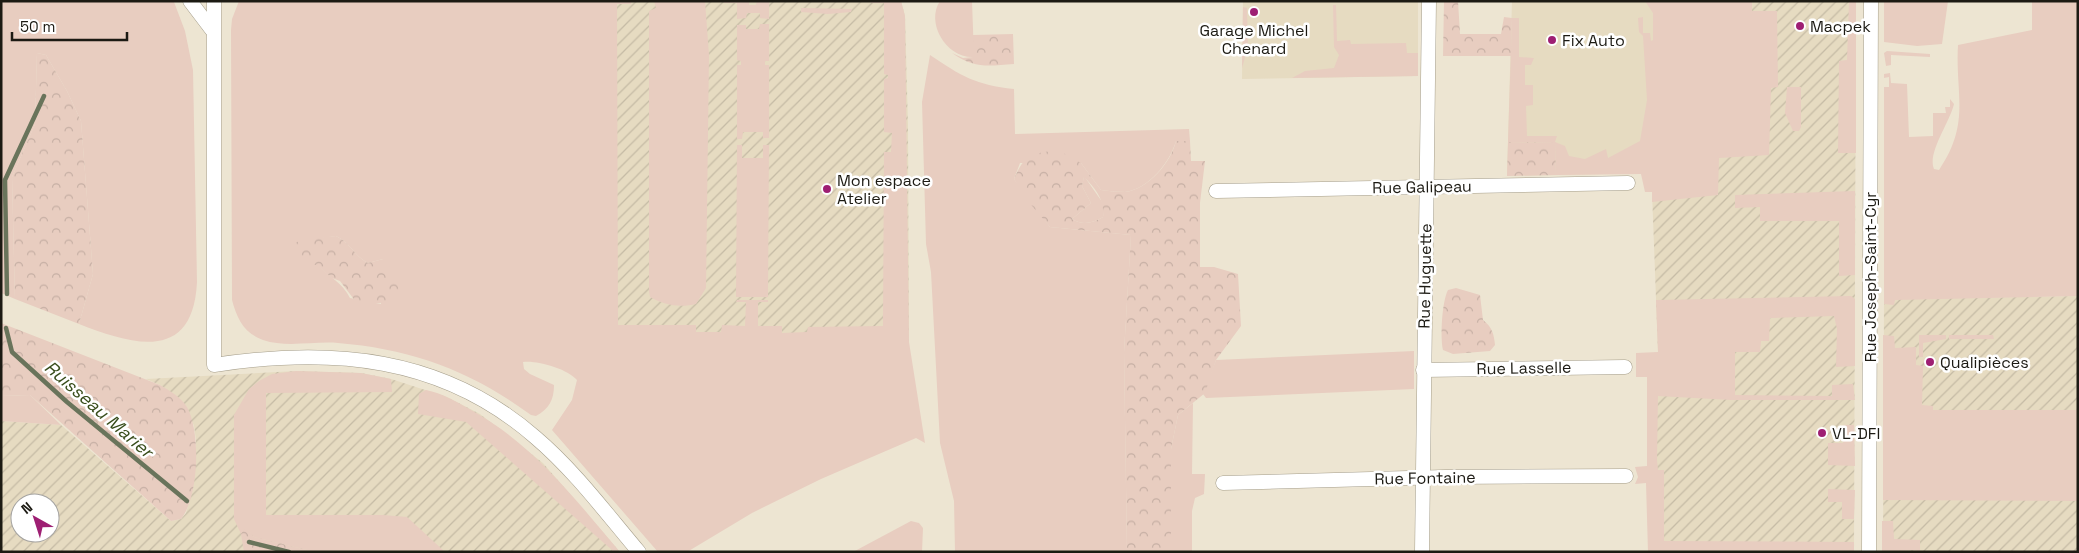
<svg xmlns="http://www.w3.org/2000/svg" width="2079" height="553" font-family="'Space Grotesk',sans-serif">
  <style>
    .built { fill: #e6dbc1 }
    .industrial { fill: url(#industrial-furrows); fill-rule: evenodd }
    .green { fill: #e8cdc0; fill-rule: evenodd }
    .forest { fill: url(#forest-crowns); fill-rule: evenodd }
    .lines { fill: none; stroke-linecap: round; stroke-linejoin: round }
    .stream { stroke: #69745b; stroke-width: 4.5 }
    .minor-casing { stroke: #a59e8b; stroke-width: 15 }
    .minor { stroke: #fff; stroke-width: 14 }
    .poi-dot { fill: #9e1f73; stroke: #fff; stroke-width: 2 }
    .labels { text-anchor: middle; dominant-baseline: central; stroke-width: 5; stroke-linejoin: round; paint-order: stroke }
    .poi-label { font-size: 16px; fill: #1c1a13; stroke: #fff; text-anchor: start }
    .street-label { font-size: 16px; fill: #1c1a13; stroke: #fff }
    .water-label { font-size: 18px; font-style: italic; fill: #384d1b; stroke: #fff }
  </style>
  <defs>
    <pattern id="industrial-furrows" width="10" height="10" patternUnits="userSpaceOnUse" patternTransform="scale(1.25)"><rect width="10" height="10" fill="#e6dbc1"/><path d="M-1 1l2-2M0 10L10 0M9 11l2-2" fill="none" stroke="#c5bba5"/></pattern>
    <pattern id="forest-crowns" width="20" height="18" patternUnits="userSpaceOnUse" patternTransform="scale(1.25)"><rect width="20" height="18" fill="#e8cdc0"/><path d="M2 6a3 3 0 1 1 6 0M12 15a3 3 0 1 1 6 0" fill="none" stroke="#c6afa4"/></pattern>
  </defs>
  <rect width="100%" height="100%" fill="#ede5d2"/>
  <g class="built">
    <polygon points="1243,1 1418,1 1418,76 1242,79"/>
    <polygon points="1512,1 1653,1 1654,173 1507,176"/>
  </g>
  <g class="industrial">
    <polygon points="611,1 901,1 905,16 908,126 909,342 610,341"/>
    <polygon points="1653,1 1856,1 1854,552 1655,552 1658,352 1652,192 1654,173"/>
    <polygon points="2078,296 2078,552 1883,552 1884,299"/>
    <path d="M296 371 361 373 391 379 447 397 480 414 543 463 620 552H1V421L61 425 171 521 181 519 186 513 193 488 196 440 194 426 186 406 180 399 160 385 146 379ZM20 503H50V533H20Z"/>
  </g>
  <g class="green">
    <path d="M1 1 174 2 185 31 193 70 197 282C193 363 133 345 79 324L93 274 81 121 67 91 46 55 37 53 35 124 12 177 15 299 1 293Z"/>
    <path d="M239 1H631V4H617L618 325H696V332H721L722 325 745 326 746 302H736L737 300H768V302H758V326H782V333L807 332 808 327 883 326 884 152H891L892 133 884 132V79L888 78V75L884 74V3H871V1H901L905 16 909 342 925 443 916 438 821 479 752 513 687 552H658L552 430 572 400 577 380C568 369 537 360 523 362L524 369 530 374 554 385C554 400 549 409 536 416L531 415C471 371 412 349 338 343 314 341 286 348 263 340 244 333 237 319 232 300L231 30 232 19ZM336 236C352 244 354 256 368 263L383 259 381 304 350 298C342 282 329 277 317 264L315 239Z"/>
    <path d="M654 1H705L709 55 706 288 696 304C680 308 664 305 650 297L649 291V11L656 8Z"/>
    <polygon points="724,1 749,1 749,5 756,5 757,1 782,1 769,2 769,19 760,18 760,13 747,13 746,18 737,19 737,3 724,3"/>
    <path d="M940 1H972L974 57C947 59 925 23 940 1Z"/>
    <polygon points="1645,1 1752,1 1752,11 1777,11 1778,87 1771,88 1769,155 1719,158 1718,195 1652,202 1652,192 1645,192 1641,174 1556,175 1555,143 1508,142 1512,18 1519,18 1519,57 1534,58 1531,65 1525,65 1525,85 1533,85 1533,105 1526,106 1527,136 1557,136 1555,142 1565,146 1569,156 1585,159 1606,149 1608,158 1640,141 1647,100 1643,36 1639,32 1638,18 1643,17 1643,33 1650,33 1651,41 1653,40 1653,13"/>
    <polygon points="1849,1 1856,1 1856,153 1838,153 1839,61 1847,60"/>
    <polygon points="1884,1 1948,1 1942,44 1917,46 1884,42"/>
    <path d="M2032 1H2078V296L1895 300 1894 305 1884 304V87H1889V77L1884 78V74L1890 73 1891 83 1907 84 1909 137 1933 136V113H1946L1945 107H1950V99L1954 104C1950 122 1927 153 1934 169L1939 170C1971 123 1955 94 1958 45L2032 30Z"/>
    <polygon points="1333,5 1336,5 1337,41 1350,40 1351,44 1406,43 1407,53 1418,53 1418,76 1292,78 1305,71 1334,68 1339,55 1334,47"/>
    <polygon points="1243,7 1247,8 1248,47 1242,68"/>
    <polygon points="801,8 852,9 851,12 828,14 801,12"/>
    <polygon points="760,24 769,24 769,61 765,61 765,65 769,65 769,138 763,138 763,132 743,132 742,139 737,139 737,65 741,65 741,61 737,60 737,25 746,25 746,29 759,29"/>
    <polygon points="1887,51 1930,54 1930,57 1891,55 1891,65 1886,66 1884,53"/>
    <path d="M930 55C961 76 976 85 1014 89L1015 134 1189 129 1190 141H1176C1170 162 1149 189 1125 192 1118 192 1109 191 1101 190L1081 163H1020L1014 179 1050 227 1131 235 1124 352 1127 552H955L954 501 940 443 931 272 926 244 922 102Z"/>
    <polygon points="1787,87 1801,87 1801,127 1799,131 1793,131 1785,113"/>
    <polygon points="737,145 742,145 742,158 763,158 763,145 769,145 768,297 736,297"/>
    <path d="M1084 176 1105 206 1103 217C1093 223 1083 226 1072 219L1091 203 1082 186Z"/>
    <polygon points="1855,191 1855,275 1839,276 1839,221 1760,221 1760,207 1735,208 1735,195"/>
    <polygon points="1851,296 1855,299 1855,366 1836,367 1837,329 1834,316 1770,318 1769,341 1761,341 1760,352 1735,352 1735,395 1832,396 1832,385 1853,384 1855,400 1732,400 1658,396 1657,460 1658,470 1664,470 1664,541 1854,542 1854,552 1648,552 1646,483 1635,484 1638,477 1635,467 1647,466 1647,377 1636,377 1636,353 1658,352 1656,300"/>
    <polygon points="1883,335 1894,336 1895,348 1916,347 1916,365 1923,366 1922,405 1933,406 1933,410 2078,410 2078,501 1883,500"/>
    <polygon points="1919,335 1946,335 1946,339 1923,343 1923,357 1919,357"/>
    <polygon points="1949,335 1993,335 1994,339 1949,339"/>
    <polygon points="1414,351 1414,389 1206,398 1203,394 1216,360"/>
    <polygon points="296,371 361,373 391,379 392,392 266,393 266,515 383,515 407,517 445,552 315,552 254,537 246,528 241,534 234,519 234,415 249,389 259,381 272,374"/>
    <path d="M426 390C442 393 457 402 471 410 533 444 575 499 620 552H611L612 550 466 422 418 414 419 394Z"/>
    <polygon points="30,395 61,425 1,421 1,396"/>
    <polygon points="1193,403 1192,474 1205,474 1204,494 1195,498 1192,511 1192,552 1171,552 1171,449 1178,415"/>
    <polygon points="1843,425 1854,425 1855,466 1828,465 1828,443 1843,443"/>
    <polygon points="1828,489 1855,490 1854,519 1842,519 1842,502 1828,502"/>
    <polygon points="911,521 919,523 923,528 922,552 853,552"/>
    <polygon points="1882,521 1893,521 1894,539 1920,540 1920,552 1915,550 1882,552"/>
  </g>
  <g class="forest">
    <polygon points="1444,1 1458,1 1460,34 1501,34 1504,17 1512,18 1511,56 1443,56"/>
    <path d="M1013 34 1014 64C988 66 975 69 952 53L963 58 973 57V35Z"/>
    <polygon points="37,53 46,55 67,91 81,121 93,274 79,324 15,299 12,177 35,124"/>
    <path d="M1176 141H1190L1191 161H1205L1200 203V267H1214L1238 274 1241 326 1216 360 1205 393 1178 415 1171 449V552H1127L1124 352 1131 235 1050 227 1027 200 1014 179C1025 153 1032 154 1058 150L1081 163 1101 190C1109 191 1118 192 1125 192 1149 189 1171 162 1176 141ZM1084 177C1095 188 1105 200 1103 217 1093 223 1083 226 1072 219L1091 203 1082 186Z"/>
    <polygon points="1508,142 1555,143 1556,175 1507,176"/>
    <path d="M336 236C352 244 354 256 368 263L383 259 403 284C398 308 374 303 356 302L340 281 332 278 317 265 298 263 293 257 295 243 303 239Z"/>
    <path d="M1456 288 1480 295 1483 320C1492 327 1494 334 1495 345L1490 351 1453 354 1443 350C1440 337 1442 301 1448 290Z"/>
    <path d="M1 323 160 385C170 391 181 397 187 407 201 432 199 497 181 519L171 521 30 395 1 396Z"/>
    <polygon points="246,527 254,537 315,552 244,552 241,534"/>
  </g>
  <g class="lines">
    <g class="stream">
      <polyline points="7,294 5,180 44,96"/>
      <polyline points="6,328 12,352 67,402 187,501"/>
      <polyline points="249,542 289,552"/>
    </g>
    <g class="minor-casing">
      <g id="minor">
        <polyline points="190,1 212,30"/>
        <path d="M214 1V365C331 347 442 356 535 437 574 470 606 513 639 552"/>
        <polyline points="1216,191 1628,183"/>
        <polyline points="1423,370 1625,367"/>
        <polyline points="1223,483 1445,477 1626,476"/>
        <polyline points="1422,552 1429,1"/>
        <polyline points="1869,552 1871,1"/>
      </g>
    </g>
    <use href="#minor" class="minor"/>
  </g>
  <g class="poi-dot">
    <circle cx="1254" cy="12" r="5"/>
    <circle cx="1800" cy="26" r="5"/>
    <circle cx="1552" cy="40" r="5"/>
    <circle cx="827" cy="189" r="5"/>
    <circle cx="1930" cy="362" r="5"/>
    <circle cx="1822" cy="433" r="5"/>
  </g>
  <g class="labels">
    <g class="poi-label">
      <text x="1810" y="26">Macpek</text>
      <text x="1254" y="30" text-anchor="middle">Garage Michel<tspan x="1254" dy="18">Chenard</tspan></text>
      <text x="1562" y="40">Fix Auto</text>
      <text x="837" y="180">Mon espace<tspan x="837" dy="18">Atelier</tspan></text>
      <text x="1940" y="362">Qualipièces</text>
      <text x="1832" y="433">VL-DFI</text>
    </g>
    <g class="street-label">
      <text transform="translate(1422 187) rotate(-1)">Rue Galipeau</text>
      <text transform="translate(1425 276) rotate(-89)">Rue Huguette</text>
      <text transform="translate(1870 277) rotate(-90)">Rue Joseph-Saint-Cyr</text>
      <text transform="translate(1524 368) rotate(-1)">Rue Lasselle</text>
      <text transform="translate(1425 478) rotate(-1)">Rue Fontaine</text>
    </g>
    <g class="water-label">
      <text transform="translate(99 409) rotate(41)">Ruisseau Marier</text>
    </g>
  </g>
  <rect width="2079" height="553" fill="none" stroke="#1c1a13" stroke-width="5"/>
  <g transform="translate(35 518) rotate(321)"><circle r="24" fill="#ffffff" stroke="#a4a3a1"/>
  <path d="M0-4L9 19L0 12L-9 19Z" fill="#9e1f73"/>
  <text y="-8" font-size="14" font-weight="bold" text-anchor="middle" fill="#1c1a13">N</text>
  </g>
  <path d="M12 32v8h115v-8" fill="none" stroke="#1c1a13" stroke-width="2.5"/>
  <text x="20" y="32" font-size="15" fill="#1c1a13" stroke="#ffffff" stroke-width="4" paint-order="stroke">50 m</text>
</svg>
